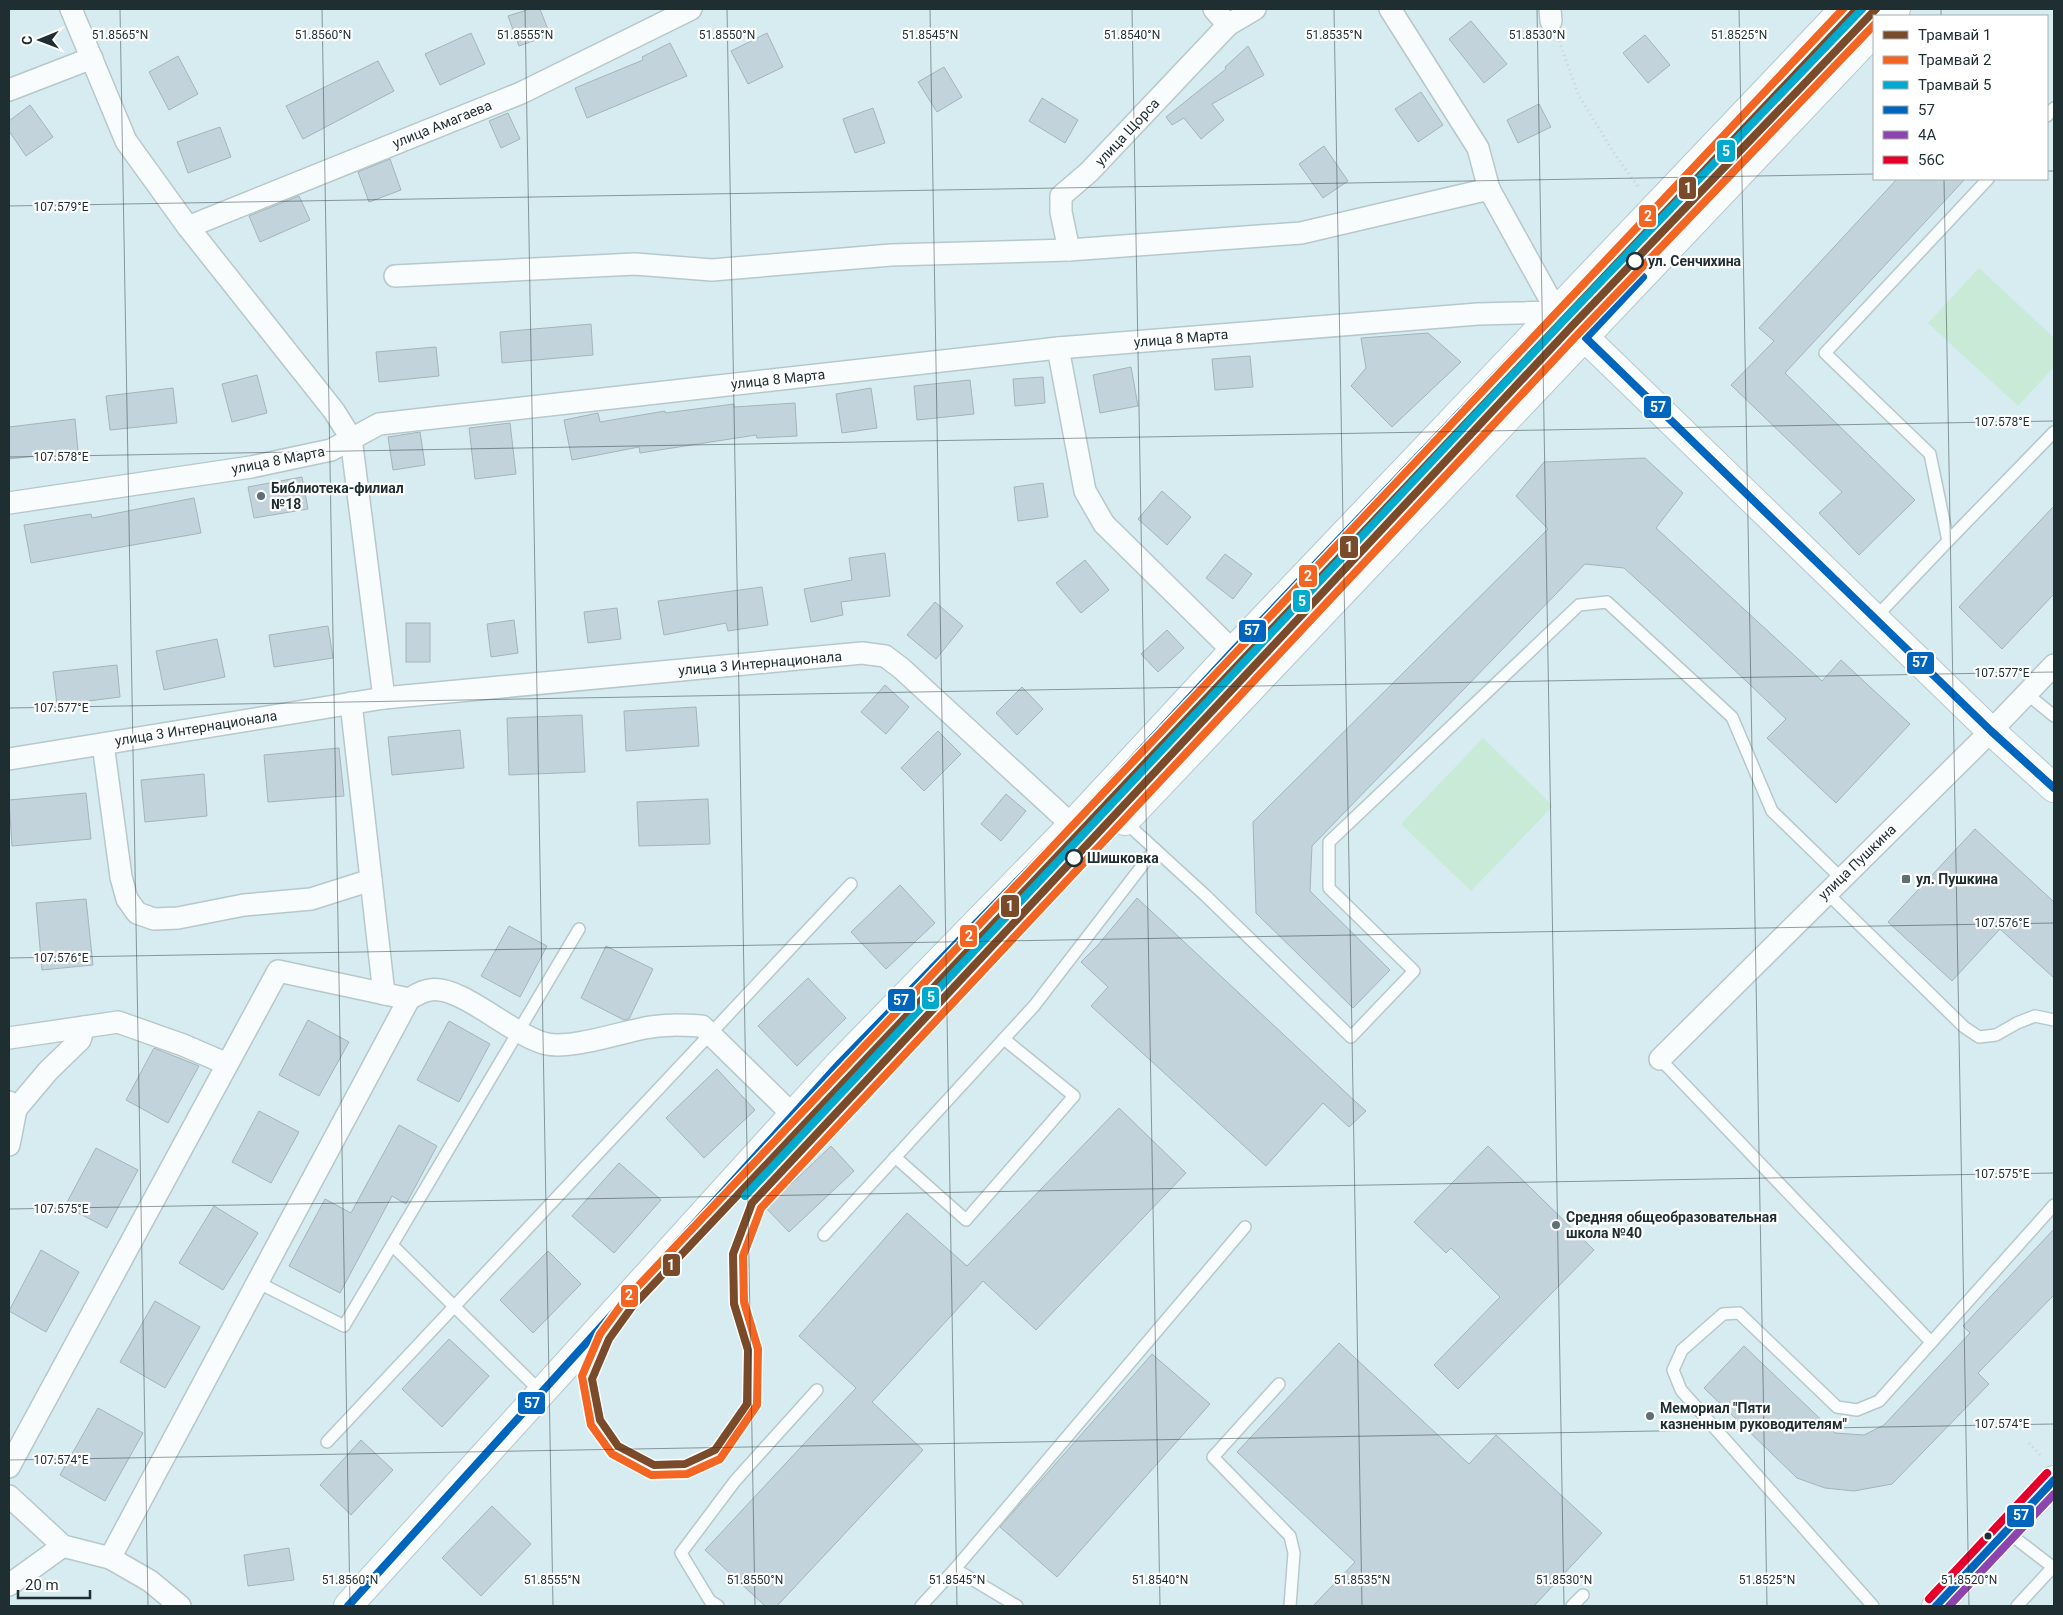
<svg xmlns="http://www.w3.org/2000/svg" width="2063" height="1615" font-family="Roboto,sans-serif">
  <style>
    .green { fill: #c8ead6 }
    .building { fill: #c2d3db; stroke: #a5b4ba }
    .lines { fill: none; stroke-linecap: round; stroke-linejoin: round }
    .service-casing { stroke: #b7c8cb; stroke-width: 14 }
    .minor-casing { stroke: #b7c8cb; stroke-width: 24 }
    .tertiary-casing { stroke: #b7c8cb; stroke-width: 30 }
    .path { stroke: #cbd2d3; stroke-width: 3; stroke-dasharray: 1 4; stroke-linecap: butt }
    .service { stroke: #f9fcfd; stroke-width: 11 }
    .minor { stroke: #f9fcfd; stroke-width: 21 }
    .tertiary { stroke: #f9fcfd; stroke-width: 28 }
    .bus-1-casing { stroke: #fff; stroke-width: 11 }
    .bus-2-casing { stroke: #fff; stroke-width: 11 }
    .bus-3-casing { stroke: #fff; stroke-width: 11 }
    .bus-1 { stroke: #0065bd; stroke-width: 8 }
    .bus-2 { stroke: #8e44ad; stroke-width: 8 }
    .bus-3 { stroke: #e4002b; stroke-width: 8 }
    .tram-1-casing { stroke: #fff; stroke-width: 11 }
    .tram-2-casing { stroke: #fff; stroke-width: 11 }
    .tram-3-casing { stroke: #fff; stroke-width: 11 }
    .tram-1 { stroke: #7a4b2a; stroke-width: 8 }
    .tram-2 { stroke: #f26522; stroke-width: 8 }
    .tram-3 { stroke: #00a9ce; stroke-width: 8 }
    .ticks { fill: none; stroke: #1e2e31; stroke-width: 1; stroke-opacity: 0.45 }
    .stop-dot { fill: #fff; stroke: #1e2e31; stroke-width: 2.5 }
    .poi-dot { fill: #5e7074; stroke: #fff; stroke-width: 2 }
    .bus-dot { fill: #1e2e31; stroke: #fff; stroke-width: 2 }
    .labels { text-anchor: middle; dominant-baseline: central; stroke-width: 4.5; stroke-linejoin: round; paint-order: stroke }
    .street-label { font-size: 14px; fill: #1e2e31; stroke: #fff }
    .stop-label { font-size: 14px; font-weight: bold; fill: #1e2e31; stroke: #fff; text-anchor: start }
    .poi-label { font-size: 14px; font-weight: bold; fill: #1e2e31; stroke: #fff; text-anchor: start }
    .ticks-label { font-size: 12px; text-anchor: middle; fill: #1e2e31; stroke: #fff; stroke-width: 4.5; stroke-linejoin: round; paint-order: stroke }
    .line-badge { stroke: #fff; stroke-width: 2 }
    .badge-label { font-size: 14px; text-anchor: middle; font-weight: bold; fill: #fff }
  </style>
  <rect width="100%" height="100%" fill="#d6ecf0"/>
  <g class="green">
    <polygon points="1979,268 2054,338 2054,367 2018,406 1928,323"/>
    <polygon points="1483,738 1553,806 1471,891 1401,824"/>
  </g>
  <g class="building">
    <polygon points="530,9 540,9 550,35 519,46 508,16"/>
    <polygon points="1471,21 1507,64 1484,83 1449,39"/>
    <polygon points="471,33 485,64 440,85 425,54"/>
    <polygon points="767,33 783,67 748,84 731,51"/>
    <polygon points="1645,35 1670,65 1648,83 1623,53"/>
    <polygon points="670,43 687,76 587,118 575,88 643,60 642,57"/>
    <polygon points="1248,46 1264,75 1212,104 1224,120 1201,139 1184,118 1172,125 1166,117 1226,69 1225,67"/>
    <polygon points="178,56 198,94 169,110 149,72"/>
    <polygon points="378,61 394,91 303,139 286,106"/>
    <polygon points="944,67 962,97 937,112 918,82"/>
    <polygon points="1421,92 1443,125 1418,142 1395,109"/>
    <polygon points="1042,98 1078,120 1065,143 1029,121"/>
    <polygon points="1539,104 1551,127 1518,143 1507,120"/>
    <polygon points="30,105 53,137 26,156 9,131 9,121"/>
    <polygon points="873,108 885,143 855,153 843,119"/>
    <polygon points="508,113 520,139 501,148 489,121"/>
    <polygon points="220,127 231,157 188,173 177,142"/>
    <polygon points="1324,146 1348,181 1323,198 1299,164"/>
    <polygon points="390,159 401,190 369,202 358,172"/>
    <polygon points="1897,179 1965,179 1785,373 1915,500 1859,555 1819,513 1842,492 1731,385 1774,341 1759,328"/>
    <polygon points="299,196 310,220 260,242 249,216"/>
    <polygon points="591,324 593,355 502,363 500,332"/>
    <polygon points="1428,333 1461,362 1392,427 1351,386 1366,368 1361,338"/>
    <polygon points="436,347 439,376 379,382 376,352"/>
    <polygon points="1250,356 1253,387 1215,390 1212,359"/>
    <polygon points="1131,367 1138,406 1100,413 1093,375"/>
    <polygon points="257,375 267,413 232,422 222,384"/>
    <polygon points="1043,377 1045,403 1015,406 1013,379"/>
    <polygon points="970,380 974,414 917,420 914,386"/>
    <polygon points="173,388 177,423 110,430 106,396"/>
    <polygon points="871,388 877,428 842,433 836,394"/>
    <polygon points="795,403 797,436 757,438 756,435 640,453 639,447 572,460 564,420 598,413 600,422 665,411 665,413 734,404 734,407"/>
    <polygon points="75,419 78,451 9,459 9,427"/>
    <polygon points="510,423 516,474 475,479 469,428"/>
    <polygon points="420,432 425,465 393,470 388,437"/>
    <polygon points="1645,458 1683,493 1656,528 1822,681 1841,660 1910,724 1836,803 1767,738 1786,719 1707,644 1624,568 1585,564 1312,846 1310,891 1390,970 1353,1008 1256,913 1253,822 1548,529 1516,496 1544,462"/>
    <polygon points="302,477 308,509 254,518 248,487"/>
    <polygon points="1043,483 1048,517 1018,521 1014,487"/>
    <polygon points="1162,491 1191,517 1167,545 1138,519"/>
    <polygon points="194,498 201,533 31,563 24,525 91,514 92,518"/>
    <polygon points="2054,506 2054,594 2002,649 1959,607"/>
    <polygon points="885,553 890,596 841,602 843,615 811,622 804,589 852,580 849,558"/>
    <polygon points="1225,554 1252,574 1233,599 1206,578"/>
    <polygon points="1085,560 1109,590 1081,613 1056,583"/>
    <polygon points="762,587 768,625 728,631 726,623 664,635 658,601"/>
    <polygon points="935,602 963,626 936,659 907,635"/>
    <polygon points="617,608 621,639 588,643 584,612"/>
    <polygon points="514,620 518,653 491,657 487,624"/>
    <rect x="406" y="623" width="24" height="39"/>
    <polygon points="328,626 333,658 274,667 269,635"/>
    <polygon points="1167,630 1184,648 1158,672 1141,654"/>
    <polygon points="217,639 225,677 164,690 156,651"/>
    <polygon points="117,665 120,697 57,705 53,672"/>
    <polygon points="885,685 909,707 886,734 861,712"/>
    <polygon points="1022,687 1043,709 1017,735 996,713"/>
    <polygon points="696,707 699,746 626,751 624,711"/>
    <polygon points="582,715 585,772 509,775 507,718"/>
    <polygon points="460,730 464,768 392,775 388,737"/>
    <polygon points="938,731 961,754 924,791 901,768"/>
    <polygon points="339,748 344,796 268,802 264,755"/>
    <polygon points="204,774 207,816 145,822 141,780"/>
    <polygon points="86,793 91,839 12,846 9,800"/>
    <polygon points="1006,794 1026,811 1001,841 981,824"/>
    <polygon points="708,799 710,844 639,846 637,802"/>
    <polygon points="1975,829 2054,902 2054,978 2000,929 1952,981 1888,922"/>
    <polygon points="900,885 935,923 886,969 851,932"/>
    <polygon points="1137,898 1357,1103 1366,1111 1349,1127 1323,1103 1266,1166 1091,1006 1108,987 1081,962 1098,945"/>
    <polygon points="86,899 93,965 42,970 36,903"/>
    <polygon points="509,926 547,946 520,997 481,976"/>
    <polygon points="606,946 653,969 629,1019 624,1020 581,998"/>
    <polygon points="808,978 846,1018 797,1066 758,1026"/>
    <polygon points="308,1020 349,1042 319,1096 279,1075"/>
    <polygon points="449,1021 490,1044 459,1102 417,1080"/>
    <polygon points="154,1048 199,1066 168,1123 126,1100"/>
    <polygon points="717,1069 755,1110 704,1158 666,1118"/>
    <polygon points="1119,1108 1186,1173 1036,1330 983,1281 872,1402 923,1450 777,1606 765,1606 705,1550 856,1388 799,1336 907,1213 967,1266"/>
    <polygon points="259,1111 299,1132 271,1183 232,1162"/>
    <polygon points="399,1125 437,1146 406,1204 392,1196 340,1293 289,1266 325,1199 351,1213"/>
    <polygon points="831,1146 854,1171 789,1232 766,1208"/>
    <polygon points="1488,1146 1594,1250 1458,1389 1434,1365 1500,1297 1451,1248 1446,1253 1414,1222"/>
    <polygon points="96,1148 138,1170 107,1228 65,1206"/>
    <polygon points="619,1163 661,1200 614,1253 572,1216"/>
    <polygon points="214,1206 258,1233 223,1290 179,1263"/>
    <polygon points="2054,1229 2054,1295 1978,1373 1989,1384 1892,1484 1854,1491 1825,1488 1797,1478 1704,1388 1744,1346 1835,1433 1864,1435 1884,1425 1970,1333 1963,1326"/>
    <polygon points="41,1250 79,1272 46,1332 9,1311"/>
    <polygon points="548,1251 581,1284 533,1333 500,1300"/>
    <polygon points="155,1301 200,1327 165,1388 120,1362"/>
    <polygon points="449,1339 489,1376 442,1427 402,1389"/>
    <polygon points="1339,1343 1469,1464 1496,1435 1602,1533 1534,1606 1313,1606 1355,1562 1237,1452"/>
    <polygon points="1152,1354 1210,1404 1057,1577 1000,1527"/>
    <polygon points="98,1408 143,1433 105,1501 60,1475"/>
    <polygon points="361,1440 393,1470 351,1515 320,1485"/>
    <polygon points="492,1506 531,1544 481,1596 442,1558"/>
    <polygon points="289,1548 294,1580 248,1586 244,1555"/>
  </g>
  <g class="lines">
    <g class="service-casing">
      <g id="service">
        <polyline points="2047,116 2054,108"/>
        <polyline points="1948,541 2054,432"/>
        <polyline points="1875,618 1948,541 1930,454 1825,353 1988,179"/>
        <polyline points="2027,694 2054,716"/>
        <polyline points="1098,797 1206,896 1351,1037 1414,971 1329,888 1329,842 1579,605 1607,602 1732,717 1772,811 1841,878"/>
        <polyline points="1826,892 1964,1027 1979,1037 1996,1035 2017,1023 2035,1016 2054,1020"/>
        <polyline points="1660,1059 1931,1342"/>
        <polyline points="895,1157 966,1220 1074,1096 1004,1039"/>
        <polyline points="824,1235 1034,1006 1155,849"/>
        <polyline points="392,1245 541,1392"/>
        <polyline points="257,1282 344,1326 579,929"/>
        <polyline points="1279,1384 1213,1457 1290,1536 1294,1553 1290,1606"/>
        <polyline points="327,1442 851,884"/>
        <polyline points="2007,1532 2054,1568"/>
        <polyline points="955,1569 1245,1227"/>
        <polyline points="718,1606 710,1601 681,1553 735,1481 817,1390"/>
        <polyline points="921,1606 955,1569 1017,1606"/>
        <polyline points="1572,1606 1583,1595"/>
        <polyline points="1873,1606 1681,1390 1673,1370 1682,1350 1723,1314 1739,1313 1837,1407 1857,1410 1879,1401 2054,1205"/>
        <polyline points="2017,1606 2053,1567"/>
      </g>
    </g>
    <g class="minor-casing">
      <g id="minor">
        <polyline points="71,9 126,141 188,227 334,411 351,438 384,698"/>
        <polyline points="1214,9 1228,25"/>
        <polyline points="1390,9 1478,148 1489,189"/>
        <polyline points="1550,9 1551,21"/>
        <polyline points="9,90 92,58"/>
        <polyline points="188,227 521,93 691,9"/>
        <polyline points="1069,250 1061,212 1061,196 1089,172 1228,25 1255,9"/>
        <polyline points="1058,348 1085,491 1104,524 1233,651"/>
        <polyline points="9,503 251,467 331,450 379,424 1058,348 1478,314 1557,312 1489,189 1301,233 1069,250 891,255 712,270 635,264 395,276"/>
        <polyline points="351,703 384,994"/>
        <polyline points="103,744 121,877 127,899 137,913 154,919 178,918 244,905 311,899 371,880"/>
        <polyline points="9,759 384,698 862,653 885,656 901,668 1072,825"/>
        <path d="M409 999C416 995 422 991 430 990 460 984 514 1037 547 1044 571 1049 619 1033 645 1028 664 1024 682 1025 702 1026L793 1115"/>
        <polyline points="9,1038 118,1022 183,1045 227,1064"/>
        <polyline points="1660,1059 1991,731 2054,665"/>
        <polyline points="9,1102 16,1109 9,1145"/>
        <polyline points="16,1109 48,1071 80,1040 84,1027"/>
        <polyline points="9,1467 278,971 409,999 110,1558 63,1546 9,1496"/>
        <polyline points="110,1558 150,1581 180,1606"/>
        <polyline points="9,1585 63,1546"/>
      </g>
    </g>
    <g class="tertiary-casing">
      <g id="tertiary">
        <polyline points="1889,16 1896,9"/>
        <polyline points="1573,326 1991,731 2054,788"/>
        <polyline points="1125,821 1874,32"/>
        <polyline points="348,1606 840,1063 1072,825 1233,651 1844,9"/>
        <polyline points="1936,1606 2054,1480"/>
      </g>
    </g>
    <g class="path">
      <polyline points="1559,41 1579,96 1614,153 1639,188"/>
      <polyline points="2029,1443 2042,1457"/>
    </g>
    <use href="#service" class="service"/>
    <use href="#minor" class="minor"/>
    <use href="#tertiary" class="tertiary"/>
    <g class="bus-1-casing">
      <g id="bus-1">
        <polyline points="1643,277 1586,338 1991,731 2054,788"/>
        <polyline points="348,1606 840,1063 1072,825 1233,651 1844,9"/>
        <polyline points="1936,1606 2054,1480"/>
      </g>
    </g>
    <g class="bus-2-casing">
      <polyline id="bus-2" points="1949,1606 2054,1494"/>
    </g>
    <g class="bus-3-casing">
      <polyline id="bus-3" points="1929,1599 2047,1473"/>
    </g>
    <use href="#bus-1" class="bus-1"/>
    <use href="#bus-2" class="bus-2"/>
    <use href="#bus-3" class="bus-3"/>
    <g class="tram-1-casing">
      <polyline id="tram-1" points="1857,9 632,1307 609,1339 592,1379 600,1420 618,1446 654,1465 685,1464 715,1450 747,1404 748,1350 734,1304 733,1254 752,1203 1572,326 1876,9"/>
    </g>
    <g class="tram-2-casing">
      <polyline id="tram-2" points="1843,9 625,1300 600,1334 582,1376 591,1425 612,1454 651,1475 687,1474 720,1459 757,1405 758,1349 744,1302 743,1256 761,1208 1579,333 1874,25"/>
    </g>
    <g class="tram-3-casing">
      <polyline id="tram-3" points="745,1196 1565,319 1862,9"/>
    </g>
    <use href="#tram-1" class="tram-1"/>
    <use href="#tram-2" class="tram-2"/>
    <use href="#tram-3" class="tram-3"/>
  </g>
  <path class="ticks" d="M120 9 148 1606M322 9 350 1606M525 9 553 1606M727 9 755 1606M930 9 957 1606M1132 9 1160 1606M1334 9 1362 1606M1537 9 1564 1606M1739 9 1767 1606M1941 9V16M2047 171H2054M1944 179 1969 1606M9 206 1874 174M9 457 2054 421M9 708 2054 672M9 958 2054 923M9 1209 2054 1173M9 1460 2054 1424"/>
  <g class="stop-dot">
    <circle cx="1635" cy="261" r="8"/>
    <circle cx="1074" cy="858" r="8"/>
  </g>
  <g class="poi-dot">
    <circle cx="261" cy="496" r="5"/>
    <rect x="1901" y="874" width="10" height="10" rx="2.5"/>
    <circle cx="1556" cy="1225" r="5"/>
    <circle cx="1650" cy="1416" r="5"/>
  </g>
  <circle class="bus-dot" cx="1988" cy="1536" r="4.5"/>
  <g class="labels">
    <g class="street-label">
      <text transform="translate(442 124) rotate(-22)">улица Амагаева</text>
      <text transform="translate(1127 132) rotate(-47)">улица Щорса</text>
      <text transform="translate(1181 338) rotate(-5)">улица 8 Марта</text>
      <text transform="translate(778 379) rotate(-6)">улица 8 Марта</text>
      <text transform="translate(278 460) rotate(-11)">улица 8 Марта</text>
      <text transform="translate(760 663) rotate(-5)">улица 3 Интернационала</text>
      <text transform="translate(196 728) rotate(-9)">улица 3 Интернационала</text>
      <text transform="translate(1857 862) rotate(-44)">улица Пушкина</text>
    </g>
    <g class="stop-label">
      <text x="1648" y="261">ул. Сенчихина</text>
      <text x="1087" y="858">Шишковка</text>
    </g>
    <g class="poi-label">
      <text x="271" y="488">Библиотека-филиал<tspan x="271" dy="16">№18</tspan></text>
      <text x="1916" y="879">ул. Пушкина</text>
      <text x="1566" y="1217">Средняя общеобразовательная<tspan x="1566" dy="16">школа №40</tspan></text>
      <text x="1660" y="1408">Мемориал "Пяти<tspan x="1660" dy="16">казненным руководителям"</tspan></text>
    </g>
  </g>
  <g class="ticks-label">
    <text x="120" y="39">51.8565°N</text>
    <text x="323" y="39">51.8560°N</text>
    <text x="525" y="39">51.8555°N</text>
    <text x="727" y="39">51.8550°N</text>
    <text x="930" y="39">51.8545°N</text>
    <text x="1132" y="39">51.8540°N</text>
    <text x="1334" y="39">51.8535°N</text>
    <text x="1537" y="39">51.8530°N</text>
    <text x="1739" y="39">51.8525°N</text>
    <text x="61" y="211">107.579°E</text>
    <text x="2002" y="426">107.578°E</text>
    <text x="61" y="461">107.578°E</text>
    <text x="2002" y="677">107.577°E</text>
    <text x="61" y="712">107.577°E</text>
    <text x="2002" y="927">107.576°E</text>
    <text x="61" y="962">107.576°E</text>
    <text x="2002" y="1178">107.575°E</text>
    <text x="61" y="1213">107.575°E</text>
    <text x="2002" y="1428">107.574°E</text>
    <text x="61" y="1464">107.574°E</text>
    <text x="350" y="1584">51.8560°N</text>
    <text x="552" y="1584">51.8555°N</text>
    <text x="755" y="1584">51.8550°N</text>
    <text x="957" y="1584">51.8545°N</text>
    <text x="1160" y="1584">51.8540°N</text>
    <text x="1362" y="1584">51.8535°N</text>
    <text x="1564" y="1584">51.8530°N</text>
    <text x="1767" y="1584">51.8525°N</text>
    <text x="1969" y="1584">51.8520°N</text>
  </g>
  <g class="line-badge">
    <rect x="1716" y="139" width="20" height="24" rx="5" fill="#00a9ce"/>
    <rect x="1678" y="176" width="19" height="24" rx="5" fill="#7a4b2a"/>
    <rect x="1638" y="204" width="19" height="24" rx="5" fill="#f26522"/>
    <rect x="1643" y="395" width="29" height="24" rx="5" fill="#0065bd"/>
    <rect x="1339" y="535" width="20" height="24" rx="5" fill="#7a4b2a"/>
    <rect x="1298" y="564" width="20" height="24" rx="5" fill="#f26522"/>
    <rect x="1292" y="589" width="19" height="24" rx="5" fill="#00a9ce"/>
    <rect x="1238" y="619" width="29" height="24" rx="5" fill="#0065bd"/>
    <rect x="1906" y="651" width="29" height="24" rx="5" fill="#0065bd"/>
    <rect x="1000" y="894" width="20" height="24" rx="5" fill="#7a4b2a"/>
    <rect x="959" y="924" width="19" height="24" rx="5" fill="#f26522"/>
    <rect x="921" y="986" width="19" height="24" rx="5" fill="#00a9ce"/>
    <rect x="887" y="988" width="29" height="24" rx="5" fill="#0065bd"/>
    <rect x="662" y="1253" width="19" height="24" rx="5" fill="#7a4b2a"/>
    <rect x="620" y="1284" width="19" height="24" rx="5" fill="#f26522"/>
    <rect x="517" y="1391" width="29" height="24" rx="5" fill="#0065bd"/>
    <rect x="2006" y="1504" width="29" height="24" rx="5" fill="#0065bd"/>
  </g>
  <g class="badge-label">
    <text x="1726" y="156">5</text>
    <text x="1688" y="193">1</text>
    <text x="1648" y="221">2</text>
    <text x="1658" y="412">57</text>
    <text x="1349" y="552">1</text>
    <text x="1308" y="581">2</text>
    <text x="1302" y="606">5</text>
    <text x="1252" y="635">57</text>
    <text x="1920" y="667">57</text>
    <text x="1010" y="911">1</text>
    <text x="969" y="941">2</text>
    <text x="931" y="1002">5</text>
    <text x="901" y="1005">57</text>
    <text x="671" y="1270">1</text>
    <text x="629" y="1300">2</text>
    <text x="532" y="1408">57</text>
    <text x="2021" y="1520">57</text>
  </g>
  <rect width="2063" height="1615" fill="none" stroke="#1e2e31" stroke-width="20"/>
  <rect x="1873" y="15" width="175" height="165" fill="#ffffff" stroke="#a5abad"/>
  <rect x="1883" y="31" width="25" height="8" fill="#7a4b2a" stroke="#a5abad"/>
  <text x="1918" y="40" font-size="15" fill="#1e2e31">Трамвай 1</text>
  <rect x="1883" y="56" width="25" height="8" fill="#f26522" stroke="#a5abad"/>
  <text x="1918" y="65" font-size="15" fill="#1e2e31">Трамвай 2</text>
  <rect x="1883" y="81" width="25" height="8" fill="#00a9ce" stroke="#a5abad"/>
  <text x="1918" y="90" font-size="15" fill="#1e2e31">Трамвай 5</text>
  <rect x="1883" y="106" width="25" height="8" fill="#0065bd" stroke="#a5abad"/>
  <text x="1918" y="115" font-size="15" fill="#1e2e31">57</text>
  <rect x="1883" y="131" width="25" height="8" fill="#8e44ad" stroke="#a5abad"/>
  <text x="1918" y="140" font-size="15" fill="#1e2e31">4А</text>
  <rect x="1883" y="156" width="25" height="8" fill="#e4002b" stroke="#a5abad"/>
  <text x="1918" y="165" font-size="15" fill="#1e2e31">56С</text>
  <g transform="translate(40 40) rotate(269)" stroke="#ffffff" stroke-width="4" paint-order="stroke">
  <path d="M0-4L9 19L0 12L-9 19Z" fill="#1e2e31"/>
  <text y="-8" font-size="14" font-weight="bold" text-anchor="middle" fill="#1e2e31">С</text>
  </g>
  <path d="M18 1590v8h72v-8" fill="none" stroke="#1e2e31" stroke-width="2.5"/>
  <text x="25" y="1590" font-size="15" fill="#1e2e31" stroke="#ffffff" stroke-width="4" paint-order="stroke">20 m</text>
</svg>
